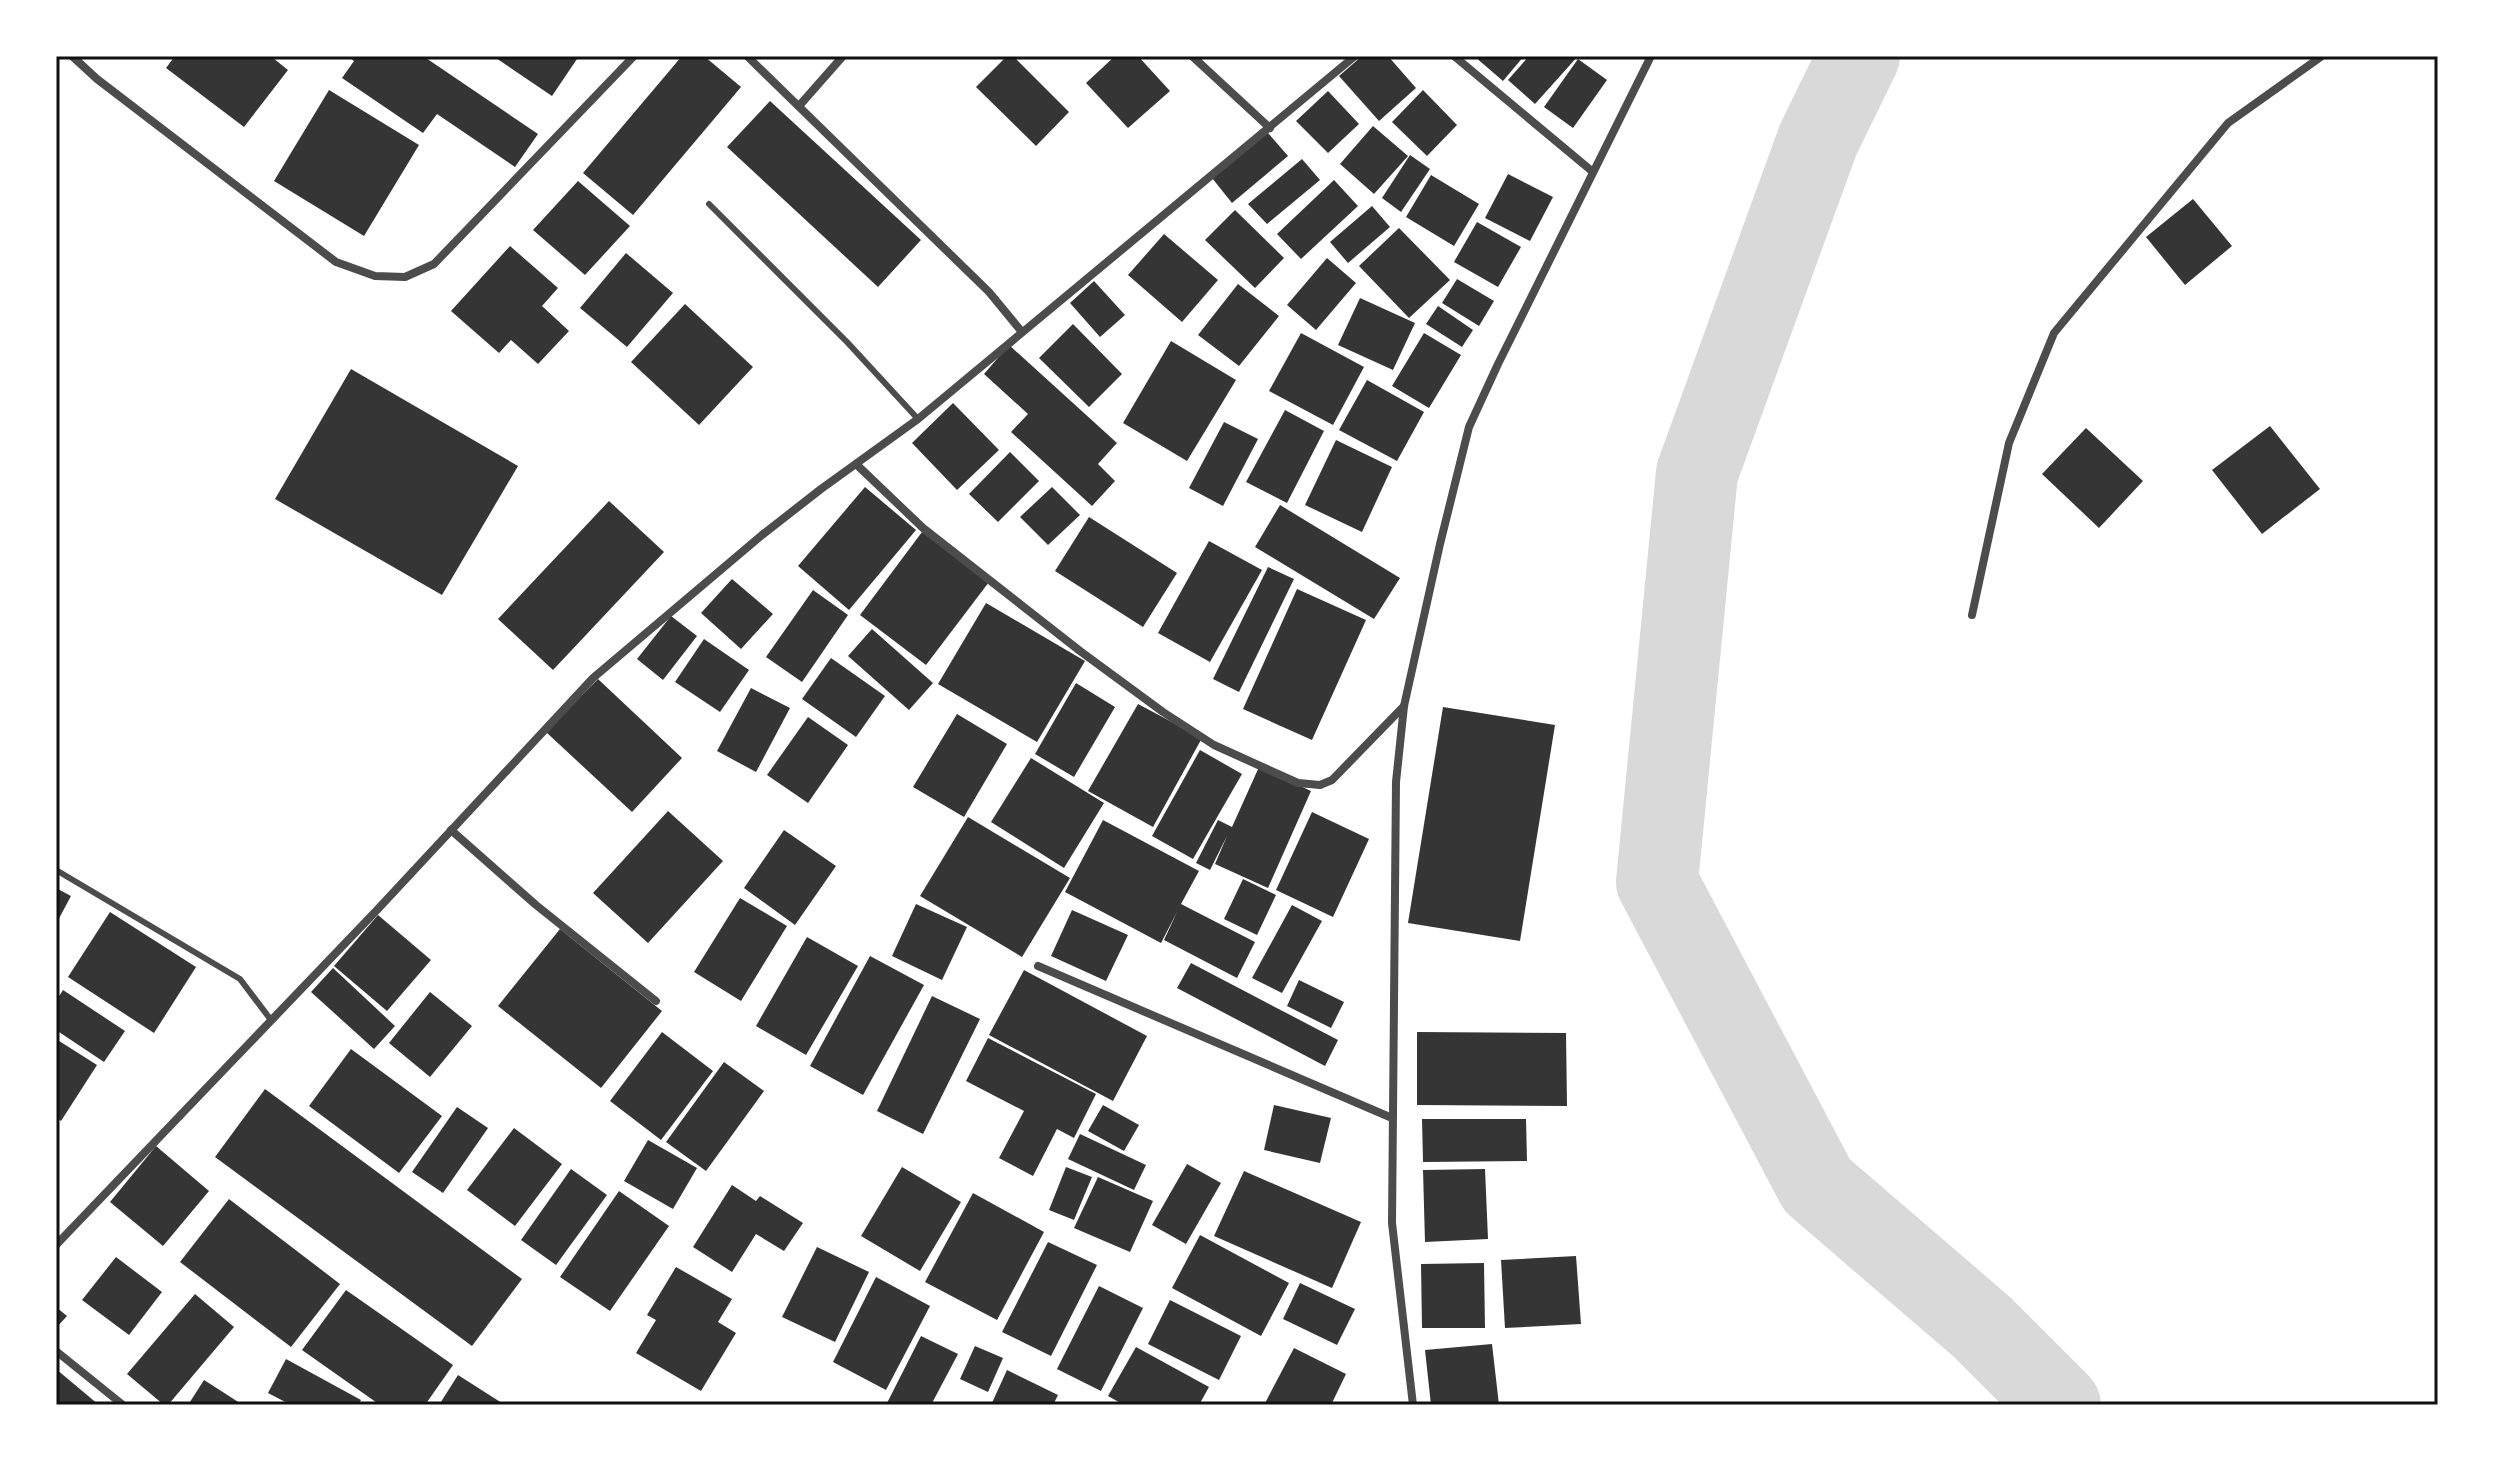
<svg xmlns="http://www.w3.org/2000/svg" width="2494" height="1461" font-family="Montserrat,sans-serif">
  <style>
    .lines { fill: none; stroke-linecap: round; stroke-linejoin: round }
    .river { stroke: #d9d9d9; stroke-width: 82 }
    .building { fill: #353535 }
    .service { stroke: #4c4c4c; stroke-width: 6 }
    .minor { stroke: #4c4c4c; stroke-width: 8 }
    .neatline { fill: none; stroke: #111; stroke-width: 3 }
  </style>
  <rect width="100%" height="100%" fill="#fff"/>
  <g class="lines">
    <polyline class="river" points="1859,56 1818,140 1697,473 1657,882 1817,1185 1982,1327 2060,1405"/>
  </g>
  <g class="building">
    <polygon points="175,56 274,56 273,58 288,70 244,127 166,68"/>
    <polygon points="347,56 423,56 538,134 515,167 437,114 423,133 342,78 354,61"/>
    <polygon points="493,56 579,56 552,96"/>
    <polygon points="682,56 704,56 741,87 633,215 583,173"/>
    <polygon points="1007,56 1013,56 1069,112 1036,146 976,87"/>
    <polygon points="1115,56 1138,56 1170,91 1128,128 1086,83"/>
    <polygon points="1362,56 1388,56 1416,88 1379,121 1339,76"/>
    <polygon points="1474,56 1524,56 1503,81"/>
    <polygon points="1529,56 1578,56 1535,104 1508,80"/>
    <polygon points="1578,59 1607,80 1573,128 1544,107"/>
    <polygon points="329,90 419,145 364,236 274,181"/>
    <polygon points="1423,90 1457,125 1427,156 1392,122"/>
    <polygon points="1328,91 1359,124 1328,153 1296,121"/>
    <polygon points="770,101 921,240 878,287 727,147"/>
    <polygon points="1373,126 1408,156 1374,194 1340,164"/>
    <polygon points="1268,133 1288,156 1232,203 1212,178"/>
    <polygon points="1410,155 1430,169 1401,212 1382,198"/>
    <polygon points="1302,159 1320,180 1267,224 1248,204"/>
    <polygon points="1508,174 1553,197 1530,241 1485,218"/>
    <polygon points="1431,175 1479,204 1454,246 1406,217"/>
    <polygon points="1334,180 1358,206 1301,259 1277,234"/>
    <polygon points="578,181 630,226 585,275 533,230"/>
    <polygon points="2193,199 2232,246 2185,285 2146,237"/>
    <polygon points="1372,206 1390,227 1348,263 1330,242"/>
    <polygon points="1235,210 1284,258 1255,288 1205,240"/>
    <polygon points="1477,222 1521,247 1498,287 1454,262"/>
    <polygon points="1399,228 1450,280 1409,318 1359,266"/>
    <polygon points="1164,234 1218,280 1182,322 1128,275"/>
    <polygon points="510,246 558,288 542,306 569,331 538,364 511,340 499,353 451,311"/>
    <polygon points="626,253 673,293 627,347 580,308"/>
    <polygon points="1327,258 1356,283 1316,330 1287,305"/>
    <polygon points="1457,279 1494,301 1479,326 1442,303"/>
    <polygon points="1094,281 1125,315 1100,337 1070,303"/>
    <polygon points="1238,284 1279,316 1239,366 1198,335"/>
    <polygon points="1360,298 1415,323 1393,370 1338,345"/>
    <polygon points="685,304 753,367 699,425 631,362"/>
    <polygon points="1438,306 1473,330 1462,347 1426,324"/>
    <polygon points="1073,324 1122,374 1089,407 1039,358"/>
    <polygon points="1301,333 1364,367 1333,425 1269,391"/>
    <polygon points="1424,333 1461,355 1429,408 1392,386"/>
    <polygon points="1171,341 1236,380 1187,461 1123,423"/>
    <polygon points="1009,345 1117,443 1098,464 1115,481 1092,506 1011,432 1028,414 984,374"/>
    <polygon points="351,369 518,466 442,595 275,499"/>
    <polygon points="1367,380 1424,412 1397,461 1339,430"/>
    <polygon points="953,403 999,450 957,490 912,443"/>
    <polygon points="1285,410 1324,431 1287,503 1246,482"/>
    <polygon points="1224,422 1258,439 1223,506 1189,488"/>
    <polygon points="2270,426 2320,489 2262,534 2212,470"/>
    <polygon points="2086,428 2143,481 2099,528 2042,474"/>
    <polygon points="1336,440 1392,467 1362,532 1305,505"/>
    <polygon points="1010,452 1039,481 998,522 969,494"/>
    <polygon points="865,487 916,530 849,610 798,566"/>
    <polygon points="1052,487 1080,515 1048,545 1020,517"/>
    <polygon points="609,501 664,552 553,670 498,619"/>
    <polygon points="1280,505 1400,578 1374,619 1255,547"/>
    <polygon points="1089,517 1177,573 1143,627 1055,571"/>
    <polygon points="922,532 989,582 926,665 860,615"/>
    <polygon points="1209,541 1262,570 1210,662 1158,633"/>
    <polygon points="1268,567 1294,579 1239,692 1213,679"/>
    <polygon points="732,579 773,614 741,649 701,613"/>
    <polygon points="1297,589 1366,620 1312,740 1243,709"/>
    <polygon points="813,590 848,615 802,682 766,657"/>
    <polygon points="986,603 1085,661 1037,742 938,684"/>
    <polygon points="671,616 697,636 663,680 637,659"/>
    <polygon points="872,629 933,683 909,710 848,656"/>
    <polygon points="704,639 749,670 720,712 675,682"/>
    <polygon points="831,658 885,696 856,737 802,699"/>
    <polygon points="598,679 682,758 632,812 546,732"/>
    <polygon points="1076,683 1115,707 1074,777 1035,754"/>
    <polygon points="751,688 790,708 756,772 717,751"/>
    <polygon points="1138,704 1202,738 1153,827 1088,791"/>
    <polygon points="1443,707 1555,725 1520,941 1408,923"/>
    <polygon points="957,714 1007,744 964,817 913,787"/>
    <polygon points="808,717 848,745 808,803 767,775"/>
    <polygon points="1200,750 1242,774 1193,859 1152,836"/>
    <polygon points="1031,758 1104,803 1064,868 991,822"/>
    <polygon points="1259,767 1311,791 1268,888 1215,864 1227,836 1210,870 1196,863 1218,820 1232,827"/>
    <polygon points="668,811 723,861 648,943 593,893"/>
    <polygon points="1312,812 1369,839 1333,917 1276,890"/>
    <polygon points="968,817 1070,878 1022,957 920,896"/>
    <polygon points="1103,820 1199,871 1181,904 1255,942 1237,978 1164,940 1177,912 1161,943 1065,892"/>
    <polygon points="784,830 836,866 795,925 744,888"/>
    <polygon points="1243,879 1276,895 1257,935 1224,919"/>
    <polygon points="56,888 71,896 56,924"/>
    <polygon points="740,898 787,926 741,1001 694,972"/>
    <polygon points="916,904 967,927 942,980 892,956"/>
    <polygon points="1292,905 1322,921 1282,993 1252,978"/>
    <polygon points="1072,910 1128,935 1106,981 1051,956"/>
    <polygon points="110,912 196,967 154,1033 68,977"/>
    <polygon points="378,915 431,960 387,1011 334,966"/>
    <polygon points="560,929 662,1011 601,1088 498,1006"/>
    <polygon points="807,937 858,966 806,1055 756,1026"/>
    <polygon points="870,956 924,985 863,1095 810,1066"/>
    <polygon points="1191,963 1338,1040 1325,1066 1177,988"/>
    <polygon points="333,968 395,1026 374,1049 311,992"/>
    <polygon points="1024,970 1147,1036 1113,1101 989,1035"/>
    <polygon points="1299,980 1344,1002 1331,1028 1287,1006"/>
    <polygon points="63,990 125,1031 104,1062 56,1030 56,1001"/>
    <polygon points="430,992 472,1026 430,1077 389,1043"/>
    <polygon points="932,996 980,1019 923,1134 877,1111"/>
    <polygon points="662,1032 713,1071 661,1140 610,1101"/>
    <polygon points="1417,1032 1566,1033 1567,1106 1417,1105"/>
    <polygon points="988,1038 1096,1094 1074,1138 1057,1129 1033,1176 999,1158 1024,1111 966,1081"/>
    <polygon points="56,1039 97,1065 61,1121 56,1117"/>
    <polygon points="351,1049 442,1116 399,1173 309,1106"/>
    <polygon points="724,1062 764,1091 706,1171 666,1142"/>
    <polygon points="265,1089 522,1279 472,1346 215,1157"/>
    <polygon points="1103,1105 1139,1125 1124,1151 1088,1131"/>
    <polygon points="1274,1105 1331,1118 1320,1163 1264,1150"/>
    <polygon points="457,1107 488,1128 443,1193 412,1172"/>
    <polygon points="1422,1119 1526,1119 1527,1161 1423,1162"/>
    <polygon points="514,1128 562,1164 515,1226 467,1190"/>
    <polygon points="1080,1134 1146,1165 1134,1190 1068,1159"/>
    <polygon points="648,1140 697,1168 673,1209 624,1181"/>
    <polygon points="156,1146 209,1191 163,1246 110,1202"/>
    <polygon points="1187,1164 1221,1183 1186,1244 1152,1225"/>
    <polygon points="902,1167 961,1202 920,1271 861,1236"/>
    <polygon points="1066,1167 1092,1177 1074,1220 1049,1210"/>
    <polygon points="571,1169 607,1195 556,1265 521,1240"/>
    <polygon points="1485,1169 1488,1239 1425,1242 1423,1170"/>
    <polygon points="1244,1171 1361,1222 1332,1288 1214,1236"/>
    <polygon points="1098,1177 1153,1201 1130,1252 1074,1228"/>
    <polygon points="732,1185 756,1201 760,1196 803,1223 784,1251 756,1234 732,1272 693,1247"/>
    <polygon points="619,1191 669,1226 610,1311 560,1277"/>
    <polygon points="973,1193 1044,1232 997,1320 925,1282"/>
    <polygon points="229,1199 340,1284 291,1347 180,1262"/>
    <polygon points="1200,1235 1289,1283 1261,1336 1172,1288"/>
    <polygon points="1048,1242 1097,1265 1051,1356 1002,1332"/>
    <polygon points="817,1247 869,1272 835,1342 782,1317"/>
    <polygon points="1576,1256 1581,1324 1505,1328 1501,1260"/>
    <polygon points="116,1257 162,1292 129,1335 82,1300"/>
    <polygon points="1484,1263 1485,1328 1422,1328 1421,1264"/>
    <polygon points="676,1267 732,1299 718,1322 736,1333 701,1391 636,1353 656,1320 647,1315"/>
    <polygon points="876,1277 930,1306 886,1390 833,1362"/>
    <polygon points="1300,1283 1355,1309 1337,1345 1283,1319"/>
    <polygon points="1099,1286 1143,1308 1101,1391 1057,1369"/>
    <polygon points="346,1290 453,1365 425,1405 380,1405 302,1350"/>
    <polygon points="195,1294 234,1327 168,1405 164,1405 127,1374"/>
    <polygon points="1170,1300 1241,1336 1219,1380 1148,1344"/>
    <polygon points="56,1307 67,1316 56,1328"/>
    <polygon points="921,1336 958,1354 931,1405 886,1405"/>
    <polygon points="1492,1344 1499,1405 1431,1405 1425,1350"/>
    <polygon points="975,1346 1003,1358 988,1392 960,1379"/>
    <polygon points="1136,1347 1209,1387 1199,1405 1124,1405 1108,1396"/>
    <polygon points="1294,1348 1346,1374 1331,1405 1264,1405"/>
    <polygon points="286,1359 361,1400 358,1405 291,1405 268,1393"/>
    <polygon points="56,1369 99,1405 56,1405"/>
    <polygon points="1007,1370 1058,1395 1053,1405 991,1405"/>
    <polygon points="458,1375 505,1405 439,1405"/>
    <polygon points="204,1380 243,1405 188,1405"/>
  </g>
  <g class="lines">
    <g class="service">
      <polyline points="709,204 847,342 918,419"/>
      <polyline points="56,870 240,979 271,1020"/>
    </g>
    <g class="minor">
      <polyline points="72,56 97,79 336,262 375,276 405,277 434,264 634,56"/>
      <polyline points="747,56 989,292 1022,332"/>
      <polyline points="1192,56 1270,128"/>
      <polyline points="1454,56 1593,172"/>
      <polyline points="799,106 843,56"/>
      <polyline points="856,464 923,528 1080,651 1163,712 1214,745 1298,783 1320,785 1332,780 1404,706"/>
      <polyline points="1972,615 2009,443 2054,333 2228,123 2322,56"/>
      <polyline points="451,830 536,905 656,1001"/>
      <polyline points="1038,966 1392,1118"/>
      <polyline points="56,1245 377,910 593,678 762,535 821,489 918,419 1355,56"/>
      <polyline points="56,1351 123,1405"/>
      <polyline points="1413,1405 1392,1223 1396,782 1404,706 1440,544 1469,427 1498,364 1651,56"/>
    </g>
  </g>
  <rect width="2494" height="1461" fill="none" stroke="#ffffff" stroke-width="116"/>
  <rect x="58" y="58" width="2378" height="1345" class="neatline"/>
</svg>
